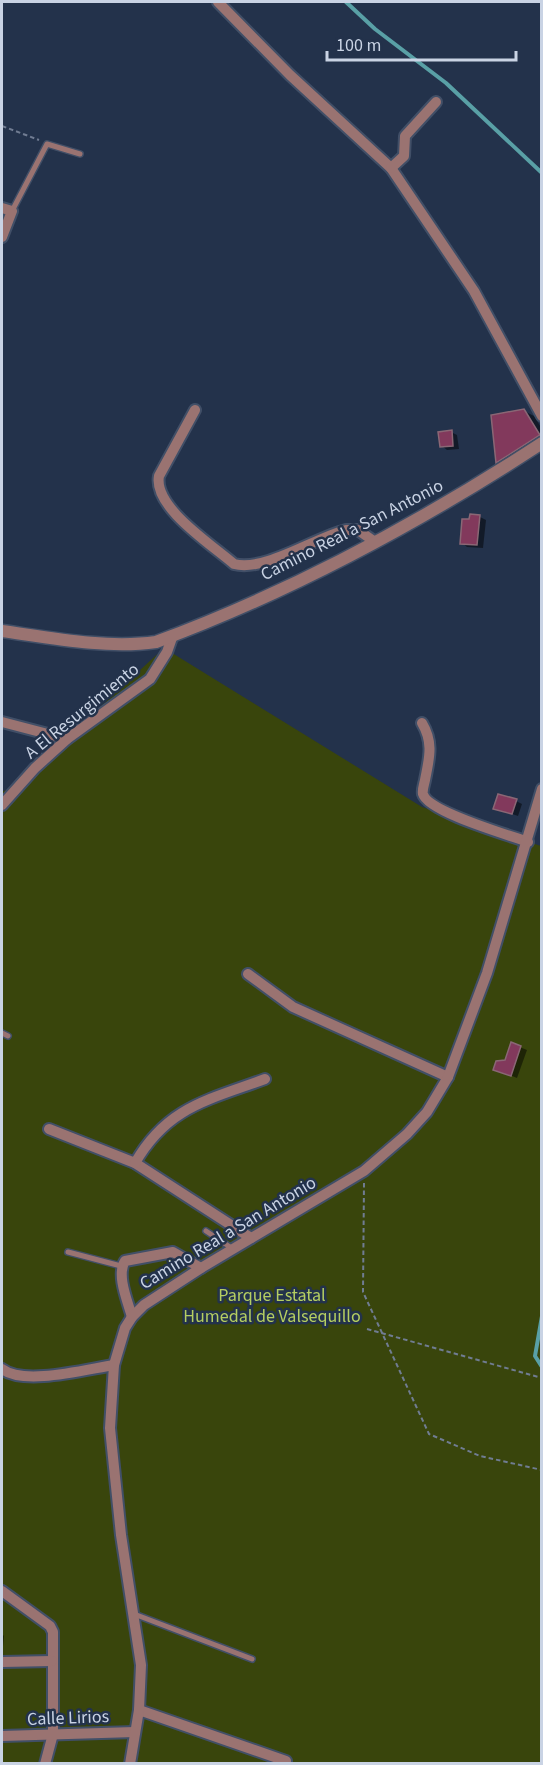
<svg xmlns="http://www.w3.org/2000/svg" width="543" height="1765" font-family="'Source Sans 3',sans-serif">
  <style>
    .green { fill: #39450c }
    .shadow { fill: #0007 }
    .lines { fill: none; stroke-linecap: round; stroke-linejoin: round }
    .stream { stroke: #59a0a6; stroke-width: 4 }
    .building { fill: #82395c; stroke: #8a6775; stroke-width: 1.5 }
    .service-casing { stroke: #414f67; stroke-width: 8 }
    .minor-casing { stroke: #414f67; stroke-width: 14 }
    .tertiary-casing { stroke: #414f67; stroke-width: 15 }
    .path { stroke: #707c92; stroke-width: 2; stroke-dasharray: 4.5 3; stroke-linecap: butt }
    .service { stroke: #9a7371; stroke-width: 5 }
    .minor { stroke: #9a7371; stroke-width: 10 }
    .tertiary { stroke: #9a7371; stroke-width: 12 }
    .labels { text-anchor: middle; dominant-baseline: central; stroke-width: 5; stroke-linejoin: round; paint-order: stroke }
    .street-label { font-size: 18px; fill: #c9d3e4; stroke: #23324b }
    .park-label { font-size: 18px; fill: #b5ce61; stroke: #23324b }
  </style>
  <rect width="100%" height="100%" fill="#23324b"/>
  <polygon class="green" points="164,648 422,807 541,846 541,1763 2,1764 2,791 10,790"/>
  <g class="shadow">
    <polygon points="524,411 534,416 542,429 542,445 506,467 497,462"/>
    <polygon points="451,432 457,435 459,449 447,450 442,446"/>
    <polygon points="480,517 486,520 483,548 467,547 462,543"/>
    <polygon points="516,801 522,804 518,816 495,808"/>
    <polygon points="512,1044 527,1050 517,1078 495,1069 506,1062"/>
    <polygon points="2,1634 4,1636 3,1646 2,1646"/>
  </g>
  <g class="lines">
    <g class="stream">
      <polyline points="346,2 375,29 446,83 542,173"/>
      <polyline points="542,1316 535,1356 542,1367"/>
    </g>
  </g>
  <g class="building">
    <polygon points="524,409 540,435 496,463 491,415"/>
    <polygon points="452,430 453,446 440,447 438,432"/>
    <polygon points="470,514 480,515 477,545 460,544 462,519 469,519"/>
    <polygon points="498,794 517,799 512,814 493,809"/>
    <polygon points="511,1042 521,1046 511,1076 493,1070 496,1061 505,1060"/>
  </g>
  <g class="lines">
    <g class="service-casing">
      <g id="service">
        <polyline points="12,211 47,144 80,154"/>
        <polyline points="2,1033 8,1036"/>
        <polyline points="206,1231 233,1249"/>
        <polyline points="68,1252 121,1266"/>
        <polyline points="134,1614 252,1659"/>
      </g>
    </g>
    <g class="minor-casing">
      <g id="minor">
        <polyline points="218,2 290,75 391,168 474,291 542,416"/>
        <polyline points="391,168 404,156 405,136 436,102"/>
        <polyline points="2,208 12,211 2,237"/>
        <path d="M195 410 159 476C153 507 211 544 234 564 265 572 314 538 346 530H358L375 542"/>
        <polyline points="2,722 67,739"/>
        <path d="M422 723C434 743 429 759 425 780 424 785 422 790 423 794 428 812 509 835 528 842"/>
        <polyline points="2,805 35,768 67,739 150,679 167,652 173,635"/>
        <polyline points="248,974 293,1007 448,1077"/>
        <polyline points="49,1129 135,1163 251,1238"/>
        <path d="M135 1163C167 1107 208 1100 265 1079"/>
        <path d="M132 1317C128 1302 116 1275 125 1261L173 1252 201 1268"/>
        <path d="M2 1369C24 1386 87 1369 114 1365"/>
        <polyline points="2,1591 50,1626 53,1632 53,1734 45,1764"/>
        <polyline points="2,1662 52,1661"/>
        <polyline points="139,1710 286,1761"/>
        <polyline points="2,1736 135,1732"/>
        <polyline points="130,1764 139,1710 141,1665 121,1535 110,1428 114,1365 125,1328 132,1317 144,1305 201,1268 364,1171 407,1134 427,1112 448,1077 487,973 542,789"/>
      </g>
    </g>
    <g class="tertiary-casing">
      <path id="tertiary" d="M2 631C51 638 107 649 156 642 291 592 421 522 542 443"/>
    </g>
    <g class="path">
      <polyline points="2,126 39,140"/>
      <polyline points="364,1183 363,1292 429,1434 480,1456 542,1470"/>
      <polyline points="367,1329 542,1378"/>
    </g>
    <use href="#service" class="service"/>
    <use href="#minor" class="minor"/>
    <use href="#tertiary" class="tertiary"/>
  </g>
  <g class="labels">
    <g class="street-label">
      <text transform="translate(352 530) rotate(-27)">Camino Real a San Antonio</text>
      <text transform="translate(82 711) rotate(-39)">A El Resurgimiento</text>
      <text transform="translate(228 1233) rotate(-31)">Camino Real a San Antonio</text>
      <text transform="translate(68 1718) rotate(-2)">Calle Lirios</text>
    </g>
    <g class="park-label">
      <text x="272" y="1295">Parque Estatal<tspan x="272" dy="21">Humedal de Valsequillo</tspan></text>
    </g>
  </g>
  <rect width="543" height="1765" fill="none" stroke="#c9d3e4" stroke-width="6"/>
  <path d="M327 51v9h189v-9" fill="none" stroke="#c9d3e4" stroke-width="3"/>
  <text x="336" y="51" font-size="18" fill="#c9d3e4" stroke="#23324b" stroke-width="4.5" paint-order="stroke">100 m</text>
</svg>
